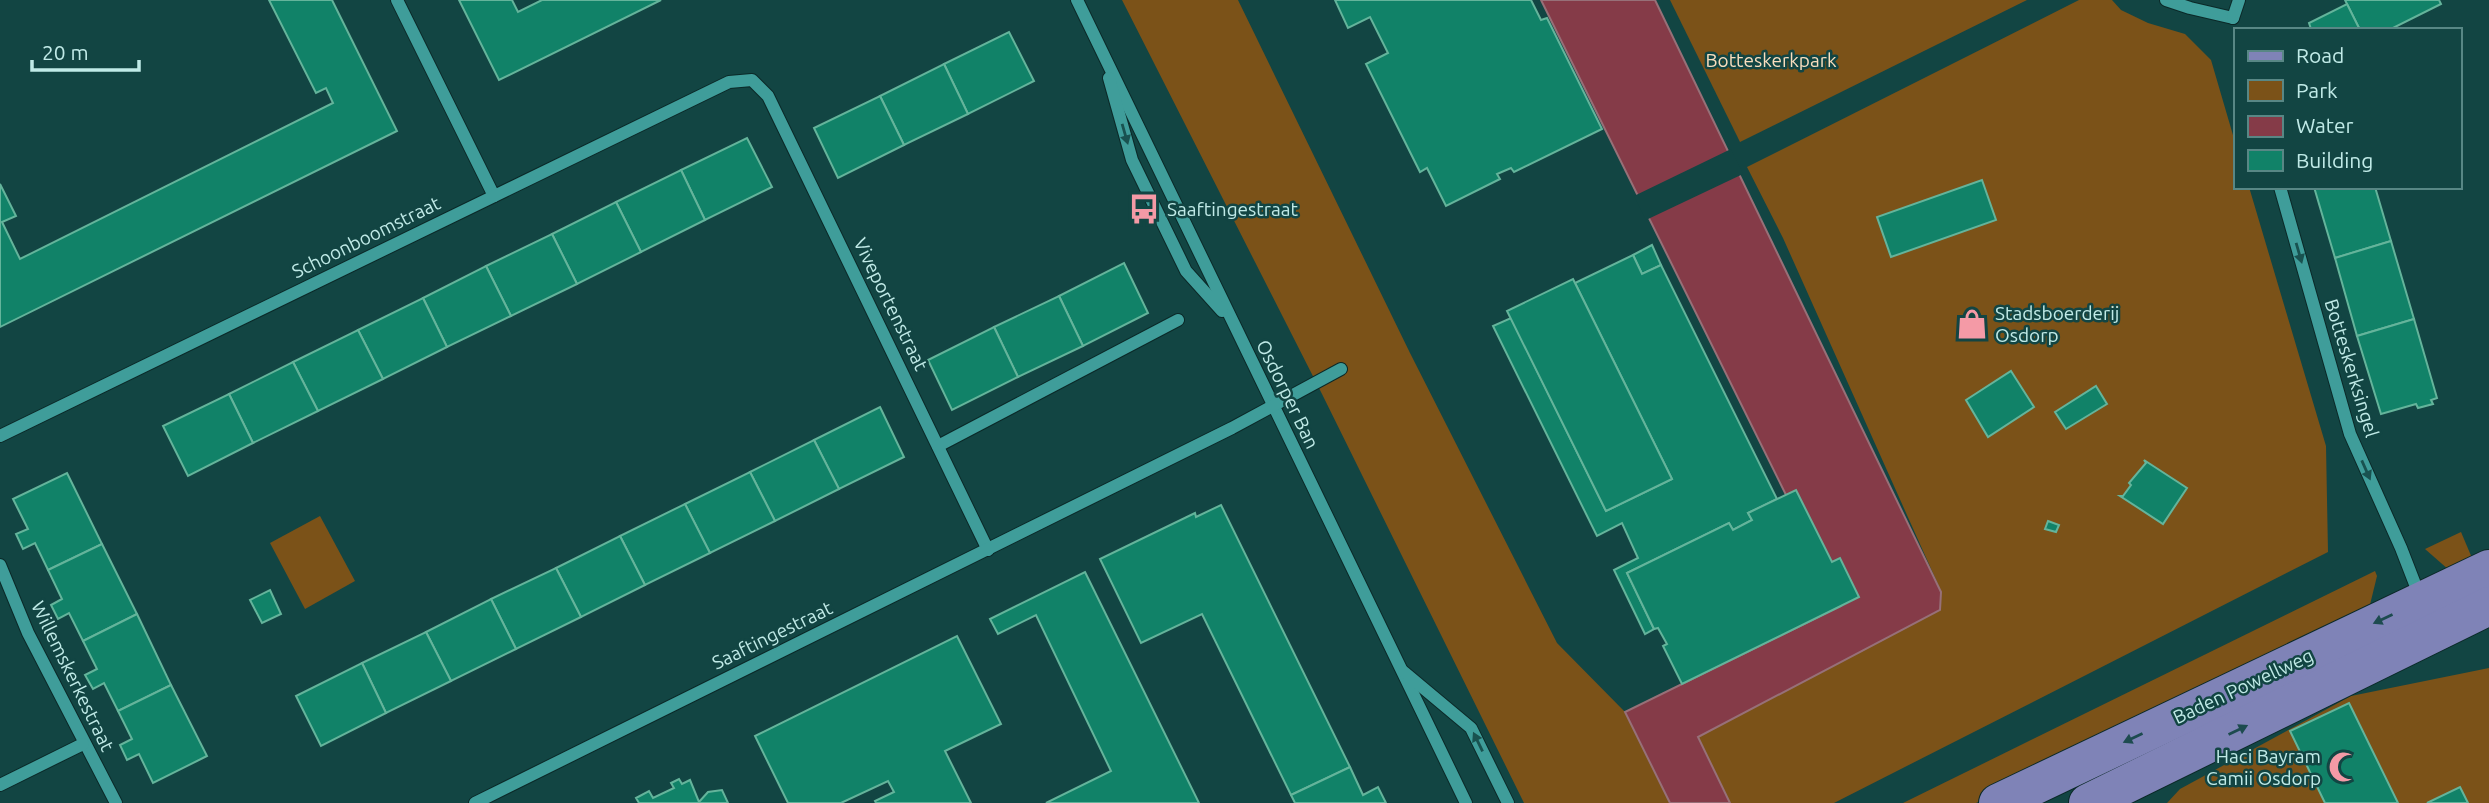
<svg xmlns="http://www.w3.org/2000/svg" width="2489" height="803" font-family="Ubuntu,sans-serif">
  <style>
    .green { fill: #7b5218 }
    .water { fill: #853b48; stroke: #977078; stroke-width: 2 }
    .pier { fill: #124543 }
    .building { fill: #118268; stroke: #64b49b; stroke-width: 2 }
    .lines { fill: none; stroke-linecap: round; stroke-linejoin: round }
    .minor-casing { stroke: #0b2928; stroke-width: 14 }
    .major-casing { stroke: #0b2928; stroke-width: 40 }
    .minor { stroke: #3f9d9a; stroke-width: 12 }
    .major { stroke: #7f83b7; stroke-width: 38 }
    .oneway { fill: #195250 }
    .oneway2 { fill: #1d4b4f }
    .labels { text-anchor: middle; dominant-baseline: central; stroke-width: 5; stroke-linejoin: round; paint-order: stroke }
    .park-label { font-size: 19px; fill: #fadebe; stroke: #124543 }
    .poi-label { font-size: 19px; fill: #c0eae7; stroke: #124543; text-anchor: start }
    .street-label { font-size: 19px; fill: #c0eae7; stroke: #124543 }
  </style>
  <rect width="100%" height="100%" fill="#124543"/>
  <g class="green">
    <polygon points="1122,0 1238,0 1410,353 1557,643 1625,712 1670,803 1524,803 1322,394"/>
    <polygon points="1670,0 2027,0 1740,142"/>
    <polygon points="2079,0 2112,0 2121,10 2148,23 2185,34 2211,60 2235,142 2235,187 2249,187 2326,446 2328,552 1834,803 1730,803 1698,737 1940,610 1941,591 1783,238 1747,167"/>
    <polygon points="320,516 355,581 305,609 270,543"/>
    <polygon points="2461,532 2472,558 2449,570 2425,549"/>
    <polygon points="2375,571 2377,576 2367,617 1976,803 1903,803"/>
    <polygon points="2489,668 2489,803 2167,803 2180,789 2351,696"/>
  </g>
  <polygon class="water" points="1541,0 1655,0 1941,592 1940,610 1698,737 1730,803 1670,803 1625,712 1841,606"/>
  <polygon class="pier" points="1731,149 1743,174 1646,220 1634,196"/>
  <g class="building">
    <polygon points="269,0 332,0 397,131 0,327 0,184 16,216 2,222 20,259 333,103 326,88 316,93"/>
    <polygon points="459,0 512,0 518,12 542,0 661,0 499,80"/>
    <polygon points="1335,0 1531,0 1541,20 1547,18 1602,129 1514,172 1511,168 1497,174 1500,179 1446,206 1427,168 1420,172 1366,64 1388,53 1370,17 1348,28"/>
    <polygon points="2345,0 2439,0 2441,4 2389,30 2360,30"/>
    <polygon points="2347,4 2360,30 2309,30 2311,29 2309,23"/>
    <polygon points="1009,32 1034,81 968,114 944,64"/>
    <polygon points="944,64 968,114 904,145 880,96"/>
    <polygon points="880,96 904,145 838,178 814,128"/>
    <polygon points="747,138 772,187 705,220 681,170"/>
    <polygon points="681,170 705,220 641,252 616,202"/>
    <polygon points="1982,180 1996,220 1891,257 1877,217"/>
    <polygon points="2314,187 2375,187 2391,241 2335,258"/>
    <polygon points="616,202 641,252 577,284 552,234"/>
    <polygon points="552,234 577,284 511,316 486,266"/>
    <polygon points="2391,241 2414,319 2357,336 2335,258"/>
    <polygon points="1652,245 1661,265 1642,274 1633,255"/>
    <polygon points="1633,255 1642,274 1661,265 1777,499 1748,513 1752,520 1733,530 1729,523 1627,573 1654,629 1645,634 1614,570 1638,558 1622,523 1597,536 1493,326 1511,318 1606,511 1672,479 1575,283"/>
    <polygon points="1124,263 1148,313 1083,346 1059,296"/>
    <polygon points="486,266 511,316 447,347 423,298"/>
    <polygon points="1573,279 1672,479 1606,511 1507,311"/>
    <polygon points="1059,296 1083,346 1018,377 994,327"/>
    <polygon points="423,298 447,347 383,379 358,330"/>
    <polygon points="2414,319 2437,398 2431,400 2433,404 2418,408 2416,404 2381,414 2357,336"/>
    <polygon points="994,327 1018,377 952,410 928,360"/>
    <polygon points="358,330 383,379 318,411 293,362"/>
    <polygon points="293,362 318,411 253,443 229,394"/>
    <polygon points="2011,371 2034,407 1988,437 1966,400"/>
    <polygon points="2096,386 2107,404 2066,429 2055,412"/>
    <polygon points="229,394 253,443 188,476 163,426"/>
    <polygon points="880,407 904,457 839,489 814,440"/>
    <polygon points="814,440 839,489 775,521 750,472"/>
    <polygon points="2144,460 2187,488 2163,524 2120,496 2123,496 2131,485 2129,483 2146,463"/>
    <polygon points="750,472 775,521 710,553 685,504"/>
    <polygon points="67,473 102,544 48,570 35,543 23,549 16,534 28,529 13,499"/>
    <polygon points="1796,490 1832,562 1840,558 1859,597 1682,684 1663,646 1667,644 1658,628 1654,629 1627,573 1729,523 1733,530 1752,520 1748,513"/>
    <polygon points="685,504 710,553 645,585 620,536"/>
    <polygon points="1221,505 1350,767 1291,795 1202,614 1141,643 1100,559 1195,513 1196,517"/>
    <polygon points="2048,521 2059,525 2056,532 2045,529"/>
    <polygon points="620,536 645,585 581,617 556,568"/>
    <polygon points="102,544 137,614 83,641 69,613 58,619 51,605 62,599 48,570"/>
    <polygon points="556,568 581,617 516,649 491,599"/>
    <polygon points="1085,572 1199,803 1046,803 1111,771 1036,615 998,634 990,619"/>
    <polygon points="270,590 281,614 262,623 250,600"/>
    <polygon points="491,599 516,649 451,681 426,632"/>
    <polygon points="137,614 171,685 118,711 104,683 93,689 85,675 97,669 83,641"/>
    <polygon points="426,632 451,681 386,713 362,663"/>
    <polygon points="957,636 1001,724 945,751 971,803 876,803 875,801 894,792 888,781 841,803 788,803 755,736"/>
    <polygon points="362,663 386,713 321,746 296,696"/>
    <polygon points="171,685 207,756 153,783 139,754 127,760 120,745 132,739 118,711"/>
    <polygon points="2349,703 2350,705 2398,803 2325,803 2290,731"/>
    <polygon points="1350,767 1363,795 1378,787 1386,803 1295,803 1291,795"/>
    <polygon points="679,779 682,784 690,780 699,802 708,792 722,790 728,803 639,803 636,798 649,791 653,798 674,788 671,783"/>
    <polygon points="2460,787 2468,803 2427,803"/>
  </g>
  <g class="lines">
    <g class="minor-casing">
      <g id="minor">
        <polyline points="397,0 494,196"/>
        <polyline points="1077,0 1466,803"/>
        <polyline points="2166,0 2190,8 2233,18"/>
        <polyline points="2233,18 2239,0"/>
        <polyline points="1109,78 1132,160 1186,271 1222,311"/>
        <polyline points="2280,187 2350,434 2401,548 2420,597"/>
        <polyline points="0,436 729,82 752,80 768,96 988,550"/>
        <polyline points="938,446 1178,320"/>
        <polyline points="0,565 28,633 116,803"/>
        <polyline points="1404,672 1471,728 1508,803"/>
        <polyline points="0,785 83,744"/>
        <polyline points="475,803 1232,428 1341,369"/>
      </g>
    </g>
    <g class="major-casing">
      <g id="major">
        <polyline points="1998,803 2489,569"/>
        <polyline points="2088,803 2489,606"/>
      </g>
    </g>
    <use href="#minor" class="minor"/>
    <use href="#major" class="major"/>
  </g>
  <defs><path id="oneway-solid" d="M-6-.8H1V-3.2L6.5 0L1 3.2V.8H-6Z" transform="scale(1.75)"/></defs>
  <g class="oneway">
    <use href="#oneway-solid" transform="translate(1125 134) rotate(74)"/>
    <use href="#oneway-solid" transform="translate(2299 253) rotate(74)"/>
    <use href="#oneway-solid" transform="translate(2366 470) rotate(66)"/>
    <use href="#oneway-solid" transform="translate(1478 742) rotate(-116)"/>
  </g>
  <g class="oneway2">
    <use href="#oneway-solid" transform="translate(2383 619) rotate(155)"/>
    <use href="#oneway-solid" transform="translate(2238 730) rotate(-26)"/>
    <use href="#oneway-solid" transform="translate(2133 738) rotate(155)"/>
  </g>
  <defs>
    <g id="bus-bare" transform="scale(2.415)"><path d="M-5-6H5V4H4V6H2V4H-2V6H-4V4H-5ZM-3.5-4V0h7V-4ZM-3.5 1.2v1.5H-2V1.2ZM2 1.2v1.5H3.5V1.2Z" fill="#f49aa6" stroke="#124543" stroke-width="2.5" paint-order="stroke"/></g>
    <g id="shop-bare" transform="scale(2.415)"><path d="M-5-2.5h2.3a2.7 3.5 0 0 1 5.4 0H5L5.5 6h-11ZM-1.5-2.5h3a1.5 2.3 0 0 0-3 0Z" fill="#f49aa6" stroke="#124543" stroke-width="2.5" paint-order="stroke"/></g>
    <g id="mosque-bare" transform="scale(2.415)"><path d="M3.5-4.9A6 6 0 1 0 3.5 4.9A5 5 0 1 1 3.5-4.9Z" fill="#f49aa6" stroke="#124543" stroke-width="2.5" paint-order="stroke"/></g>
  </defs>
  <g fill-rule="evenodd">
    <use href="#bus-bare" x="1144" y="209"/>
    <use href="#shop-bare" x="1972" y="324"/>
    <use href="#mosque-bare" x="2344" y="767"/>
  </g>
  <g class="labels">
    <g class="park-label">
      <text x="1771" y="60">Botteskerkpark</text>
    </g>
    <g class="poi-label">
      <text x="1167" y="209">Saaftingestraat</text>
      <text x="1995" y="313">Stadsboerderij<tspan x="1995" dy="22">Osdorp</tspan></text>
      <text x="2321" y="756" text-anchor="end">Haci Bayram<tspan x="2321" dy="22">Camii Osdorp</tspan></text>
    </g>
    <g class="street-label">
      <text transform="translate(366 237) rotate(-26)">Schoonboomstraat</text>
      <text transform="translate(891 304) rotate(64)">Viveportenstraat</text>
      <text transform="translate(2352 368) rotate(73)">Botteskerksingel</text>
      <text transform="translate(1288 394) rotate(64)">Osdorper Ban</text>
      <text transform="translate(772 635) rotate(-26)">Saaftingestraat</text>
      <text transform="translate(73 676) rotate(64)">Willemskerkestraat</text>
      <text transform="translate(2243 686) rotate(-25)">Baden Powellweg</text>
    </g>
  </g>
  <rect x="2234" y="28" width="228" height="161" fill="#124543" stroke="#588785" stroke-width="2"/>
  <rect x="2248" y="51" width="35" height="10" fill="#7f83b7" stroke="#588785" stroke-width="2"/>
  <text x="2296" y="63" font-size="21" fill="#c0eae7">Road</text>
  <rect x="2248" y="80" width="35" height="21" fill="#7b5218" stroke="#588785" stroke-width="2"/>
  <text x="2296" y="98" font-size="21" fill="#c0eae7">Park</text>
  <rect x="2248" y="116" width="35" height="21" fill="#853b48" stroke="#588785" stroke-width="2"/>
  <text x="2296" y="133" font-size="21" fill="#c0eae7">Water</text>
  <rect x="2248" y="150" width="35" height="21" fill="#118268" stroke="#588785" stroke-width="2"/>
  <text x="2296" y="168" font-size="21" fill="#c0eae7">Building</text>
  <path d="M32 60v10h107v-10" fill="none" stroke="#c0eae7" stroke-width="3.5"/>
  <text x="42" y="60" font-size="21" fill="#c0eae7" stroke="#124543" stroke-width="5" paint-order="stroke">20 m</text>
</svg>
